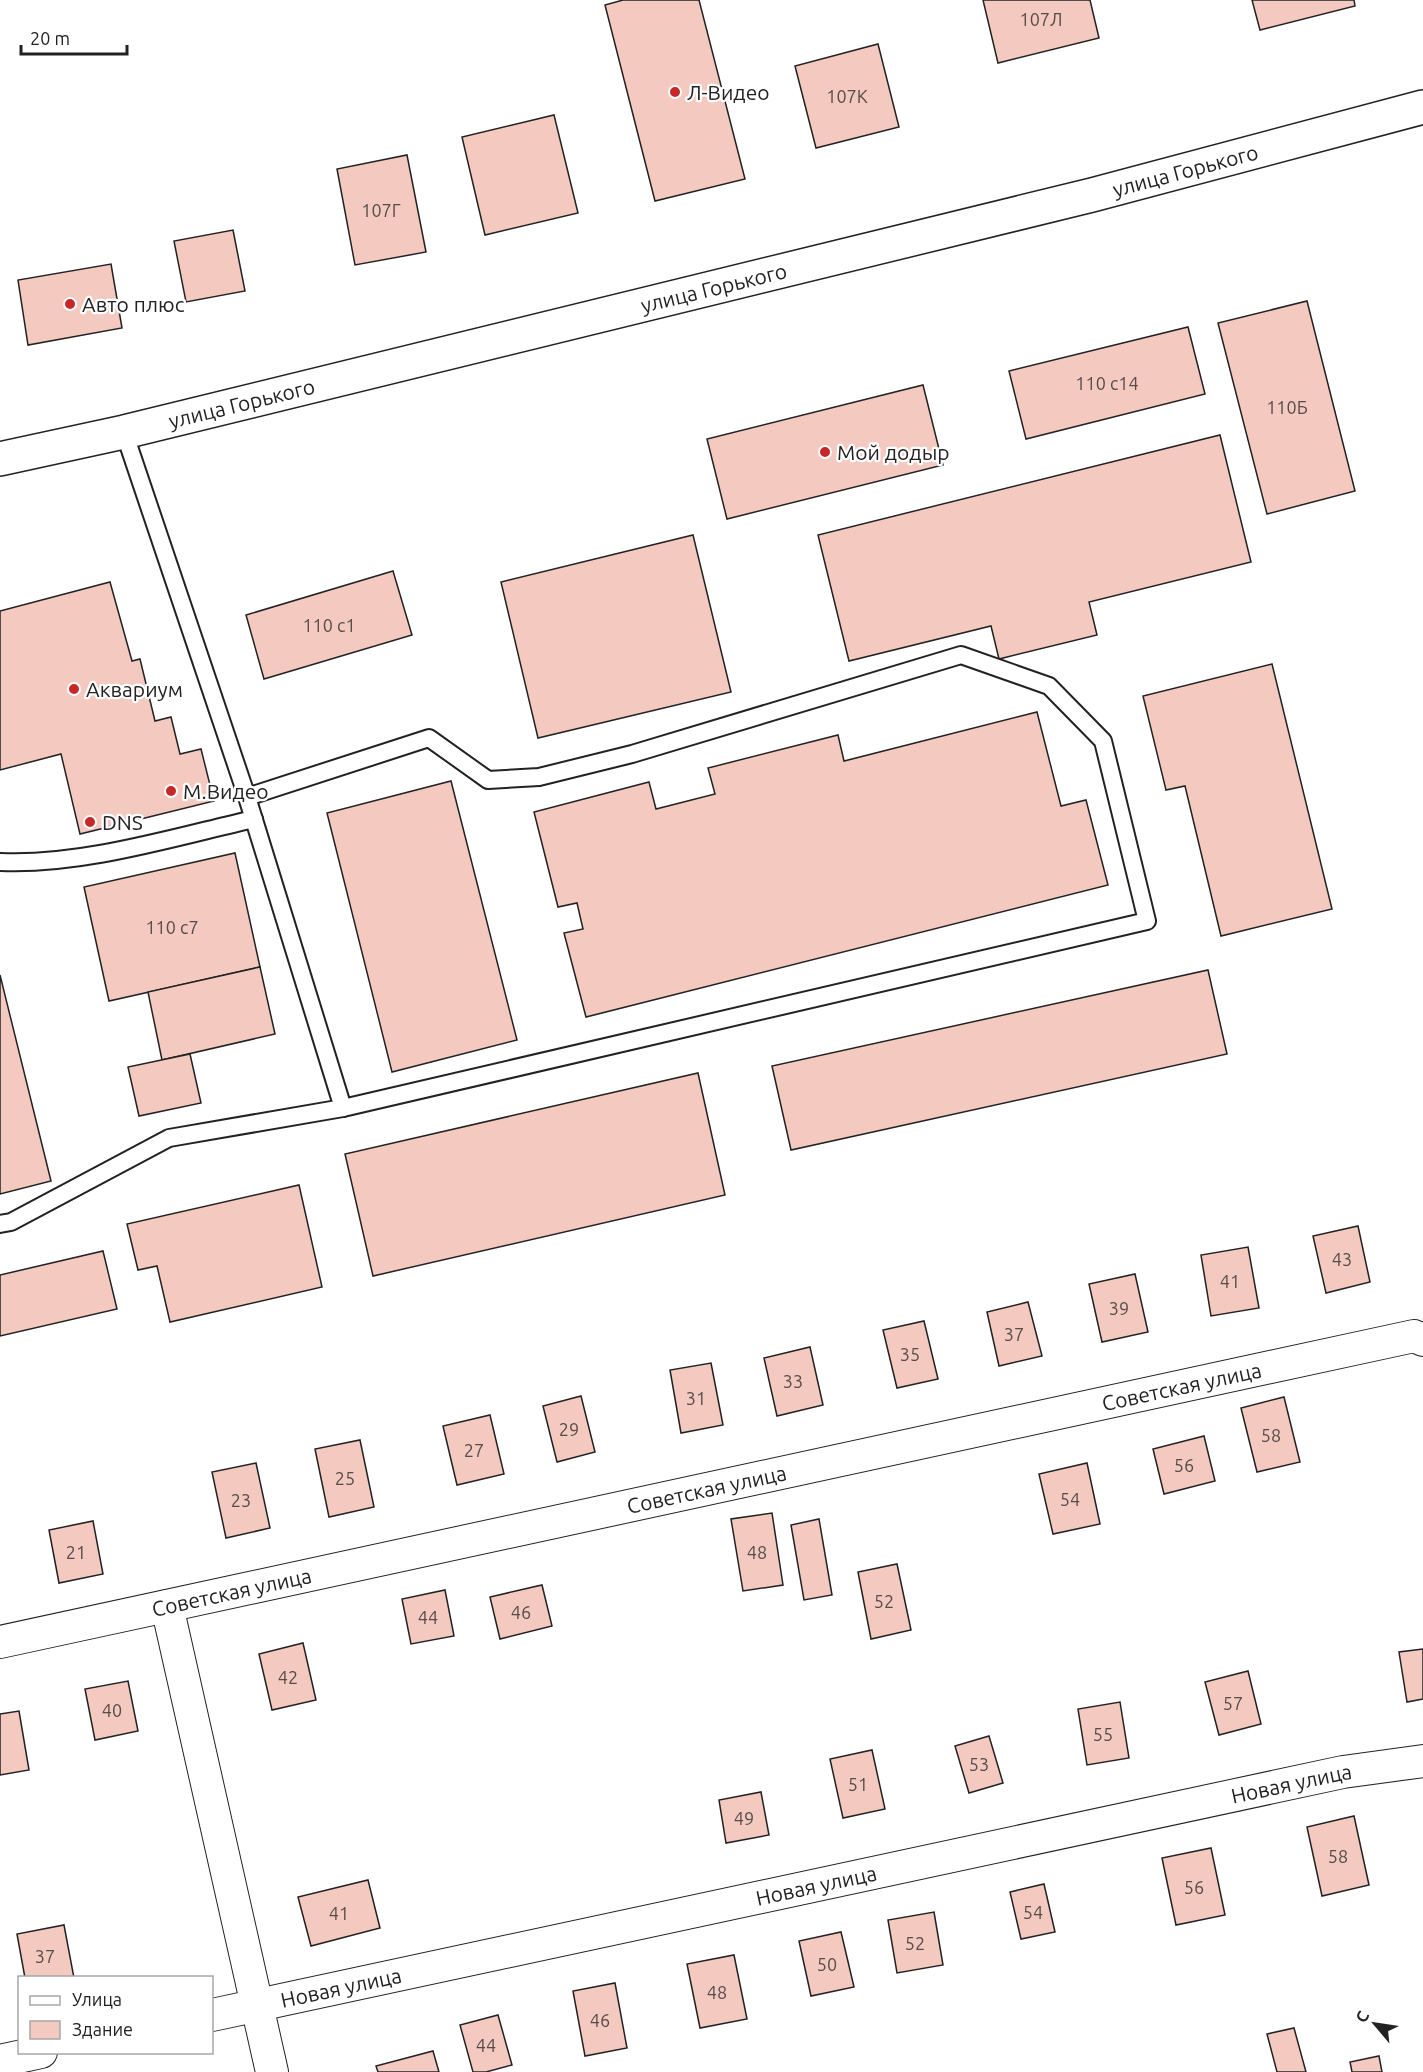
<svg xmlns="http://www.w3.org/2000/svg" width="1423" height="2072" font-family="Ubuntu,sans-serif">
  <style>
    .building { fill: #f3c9c0; stroke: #222; stroke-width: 1.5 }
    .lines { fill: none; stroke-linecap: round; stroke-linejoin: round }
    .lane-casing { stroke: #222; stroke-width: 20 }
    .street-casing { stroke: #222; stroke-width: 34 }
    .secondary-casing { stroke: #222; stroke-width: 36 }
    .lane { stroke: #fff; stroke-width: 16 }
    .street { stroke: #fff; stroke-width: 32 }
    .secondary { stroke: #fff; stroke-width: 33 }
    .poi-dot { fill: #c62828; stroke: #fff; stroke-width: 2 }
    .labels { text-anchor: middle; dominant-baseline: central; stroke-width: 4.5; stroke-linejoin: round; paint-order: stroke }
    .number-label { font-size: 18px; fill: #564c4a }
    .poi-label { font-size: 21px; fill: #222; stroke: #fff; text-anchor: start }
    .street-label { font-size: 21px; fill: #222; stroke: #fff }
  </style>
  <rect width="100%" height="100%" fill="#fff"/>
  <g class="building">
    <polygon points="623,0 699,0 745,179 655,201 605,5"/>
    <polygon points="983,0 1090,0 1099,38 998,63"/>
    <polygon points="1252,0 1354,0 1355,6 1260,30"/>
    <polygon points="878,44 899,127 816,148 795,66"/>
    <polygon points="554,115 578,213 485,235 462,137"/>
    <polygon points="407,155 426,252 355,265 337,169"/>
    <polygon points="233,230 245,291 186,302 174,241"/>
    <polygon points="111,264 122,328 28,345 18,280"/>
    <polygon points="1307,301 1355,491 1267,514 1218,323"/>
    <polygon points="1188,327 1205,394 1026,439 1009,371"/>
    <polygon points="923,385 943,465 727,519 707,439"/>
    <polygon points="1220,435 1251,562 1089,602 1097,635 999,659 991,626 849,661 818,535"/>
    <polygon points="693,535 731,692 538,738 501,582"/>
    <polygon points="393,571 412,635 264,679 246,615"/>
    <polygon points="110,582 132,661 140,659 155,721 171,717 180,754 201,749 214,801 80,834 61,754 0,770 0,611"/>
    <polygon points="1272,664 1332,909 1221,936 1185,786 1166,790 1143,696"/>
    <polygon points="1037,712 1061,806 1086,800 1108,885 586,1017 564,933 583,929 577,903 558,907 534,812 649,782 656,809 715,794 708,768 838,735 844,761"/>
    <polygon points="451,781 517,1040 392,1072 327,813"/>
    <polygon points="235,853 260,967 109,1001 84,887"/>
    <polygon points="260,967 275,1034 162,1060 148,992"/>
    <polygon points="1208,970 1227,1054 791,1150 772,1066"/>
    <polygon points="0,975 51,1181 0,1194"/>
    <polygon points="190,1054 201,1103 139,1116 128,1067"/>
    <polygon points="698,1073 725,1195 373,1276 345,1154"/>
    <polygon points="299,1185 322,1287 170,1322 157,1266 138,1270 127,1224"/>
    <polygon points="1358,1226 1370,1282 1326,1293 1313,1236"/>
    <polygon points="1248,1247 1259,1308 1211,1316 1201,1255"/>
    <polygon points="103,1251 117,1309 0,1336 0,1275"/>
    <polygon points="1135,1274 1148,1332 1102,1342 1089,1284"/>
    <polygon points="1028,1302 1042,1356 999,1366 987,1312"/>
    <polygon points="924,1321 938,1379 897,1388 883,1330"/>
    <polygon points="810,1347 823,1405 777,1416 764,1358"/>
    <polygon points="711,1363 723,1425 681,1433 670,1370"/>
    <polygon points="581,1396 595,1452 557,1462 543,1406"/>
    <polygon points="1284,1397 1300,1462 1257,1472 1241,1408"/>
    <polygon points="490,1415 504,1474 457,1485 443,1426"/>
    <polygon points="1204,1436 1215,1481 1164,1494 1153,1449"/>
    <polygon points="360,1440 374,1507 329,1517 315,1449"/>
    <polygon points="256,1463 270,1528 226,1538 212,1472"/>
    <polygon points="1087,1463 1100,1524 1053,1534 1039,1474"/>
    <polygon points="772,1513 783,1585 743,1591 731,1519"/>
    <polygon points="819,1519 832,1595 804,1600 791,1525"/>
    <polygon points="93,1521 103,1574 59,1583 49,1530"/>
    <polygon points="897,1564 911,1630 871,1639 858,1572"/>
    <polygon points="542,1585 552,1626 500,1639 490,1597"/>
    <polygon points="445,1590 454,1636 411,1644 402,1599"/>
    <polygon points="303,1643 316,1700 272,1710 259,1654"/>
    <polygon points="1423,1649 1423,1699 1407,1702 1399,1652"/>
    <polygon points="1248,1671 1261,1724 1219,1735 1205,1682"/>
    <polygon points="128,1681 138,1731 95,1740 85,1689"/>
    <polygon points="1120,1702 1129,1758 1087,1765 1078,1709"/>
    <polygon points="19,1711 29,1770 0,1775 0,1714"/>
    <polygon points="989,1736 1003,1783 969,1793 955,1746"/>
    <polygon points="872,1750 885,1809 843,1818 830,1759"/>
    <polygon points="761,1792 769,1835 726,1843 719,1800"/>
    <polygon points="1354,1816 1369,1885 1322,1896 1307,1827"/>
    <polygon points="1211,1848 1225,1915 1176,1925 1162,1858"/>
    <polygon points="368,1880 380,1928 311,1946 298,1897"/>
    <polygon points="1044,1884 1055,1932 1021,1939 1010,1892"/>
    <polygon points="934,1912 943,1965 897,1973 888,1920"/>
    <polygon points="64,1925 74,1978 25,1978 17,1934"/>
    <polygon points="841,1932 854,1987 811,1996 799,1941"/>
    <polygon points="734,1955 747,2019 700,2028 687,1964"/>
    <polygon points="615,1983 627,2048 585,2056 573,1991"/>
    <polygon points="498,2015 512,2065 486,2072 473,2072 460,2025"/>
    <polygon points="1294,2028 1306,2072 1277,2072 1267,2034"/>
    <polygon points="433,2051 439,2072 378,2072 376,2066"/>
    <polygon points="1379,2056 1382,2072 1352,2072 1350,2062"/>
  </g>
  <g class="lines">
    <g class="lane-casing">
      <g id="lane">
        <polyline points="124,432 247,797 343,1108"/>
        <path d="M0 862C81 866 175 837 254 819"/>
        <polyline points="0,1224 11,1222 169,1138 343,1108 1147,921 1103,741 1049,686 961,655 632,754 539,777 488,780 429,738 247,797"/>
      </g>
    </g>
    <g class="street-casing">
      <g id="street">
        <polyline points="167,1606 272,2072"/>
        <path id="s1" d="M0 1642 1414 1336 1423 1340"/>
        <path id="s2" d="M212 2015 1343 1772 1423 1761"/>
        <polyline points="0,2061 41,2052"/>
      </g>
    </g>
    <g class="secondary-casing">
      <g id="secondary">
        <path id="s3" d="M0 459 124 432 1092 195 1423 107"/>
      </g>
    </g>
    <use href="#lane" class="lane"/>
    <use href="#street" class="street"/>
    <use href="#secondary" class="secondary"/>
  </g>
  <g class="poi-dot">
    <circle cx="675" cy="92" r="6"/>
    <circle cx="70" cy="304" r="6"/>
    <circle cx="825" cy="452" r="6"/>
    <circle cx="74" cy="689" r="6"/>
    <circle cx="171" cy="791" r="6"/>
    <circle cx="90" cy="822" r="6"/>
  </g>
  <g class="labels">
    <g class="number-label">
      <text x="1041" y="19">107Л</text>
      <text x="847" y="96">107К</text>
      <text x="381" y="210">107Г</text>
      <text x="1107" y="383">110 с14</text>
      <text x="1287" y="407">110Б</text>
      <text x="329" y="625">110 с1</text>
      <text x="172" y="927">110 с7</text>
      <text x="1342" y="1259">43</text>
      <text x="1230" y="1281">41</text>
      <text x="1119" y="1308">39</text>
      <text x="1014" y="1334">37</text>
      <text x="910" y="1354">35</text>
      <text x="793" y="1381">33</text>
      <text x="696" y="1398">31</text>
      <text x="569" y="1429">29</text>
      <text x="1271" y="1435">58</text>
      <text x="474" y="1450">27</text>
      <text x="1184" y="1465">56</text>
      <text x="345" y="1478">25</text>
      <text x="1070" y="1499">54</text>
      <text x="241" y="1500">23</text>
      <text x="76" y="1552">21</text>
      <text x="757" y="1552">48</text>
      <text x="884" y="1601">52</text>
      <text x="521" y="1612">46</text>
      <text x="428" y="1617">44</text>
      <text x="288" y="1677">42</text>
      <text x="1233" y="1703">57</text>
      <text x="112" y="1710">40</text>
      <text x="1103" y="1734">55</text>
      <text x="979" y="1764">53</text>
      <text x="858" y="1784">51</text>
      <text x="744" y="1818">49</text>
      <text x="1338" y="1856">58</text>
      <text x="1194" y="1887">56</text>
      <text x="1033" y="1912">54</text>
      <text x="339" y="1913">41</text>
      <text x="915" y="1943">52</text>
      <text x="45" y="1956">37</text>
      <text x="827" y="1964">50</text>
      <text x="717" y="1992">48</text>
      <text x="600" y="2020">46</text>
      <text x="486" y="2045">44</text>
    </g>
    <g class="poi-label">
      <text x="687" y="92">Л-Видео</text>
      <text x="82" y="304">Авто плюс</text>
      <text x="837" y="452">Мой додыр</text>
      <text x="86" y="689">Аквариум</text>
      <text x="183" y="791">М.Видео</text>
      <text x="102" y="822">DNS</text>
    </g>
    <g class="street-label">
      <text stroke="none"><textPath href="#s3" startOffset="1220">улица Горького</textPath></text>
      <text stroke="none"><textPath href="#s3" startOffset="734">улица Горького</textPath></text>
      <text stroke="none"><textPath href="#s3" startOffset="248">улица Горького</textPath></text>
      <text stroke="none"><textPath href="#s1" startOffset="1209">Советская улица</textPath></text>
      <text stroke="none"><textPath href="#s1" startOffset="723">Советская улица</textPath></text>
      <text stroke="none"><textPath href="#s1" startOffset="237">Советская улица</textPath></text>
      <text stroke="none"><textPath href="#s2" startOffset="1104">Новая улица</textPath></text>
      <text stroke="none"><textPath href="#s2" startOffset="618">Новая улица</textPath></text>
      <text stroke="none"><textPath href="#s2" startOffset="132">Новая улица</textPath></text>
    </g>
  </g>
  <rect x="18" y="1976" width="195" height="78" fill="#ffffff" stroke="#a7a7a7" stroke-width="1.5"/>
  <rect x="30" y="1996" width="30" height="9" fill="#ffffff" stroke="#a7a7a7" stroke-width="1.5"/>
  <text x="72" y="2006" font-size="18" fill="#222222">Улица</text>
  <rect x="30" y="2021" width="30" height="18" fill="#f3c9c0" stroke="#a7a7a7" stroke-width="1.5"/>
  <text x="72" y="2036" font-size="18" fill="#222222">Здание</text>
  <g transform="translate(1375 2024) rotate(299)" stroke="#ffffff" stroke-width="4.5" paint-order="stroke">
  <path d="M0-4.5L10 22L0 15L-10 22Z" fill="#222222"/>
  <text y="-9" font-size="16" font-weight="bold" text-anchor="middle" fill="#222222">С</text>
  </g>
  <path d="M21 45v9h106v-9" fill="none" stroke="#222222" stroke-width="3"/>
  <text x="30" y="45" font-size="18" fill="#222222" stroke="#ffffff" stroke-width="4.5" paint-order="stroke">20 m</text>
</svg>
